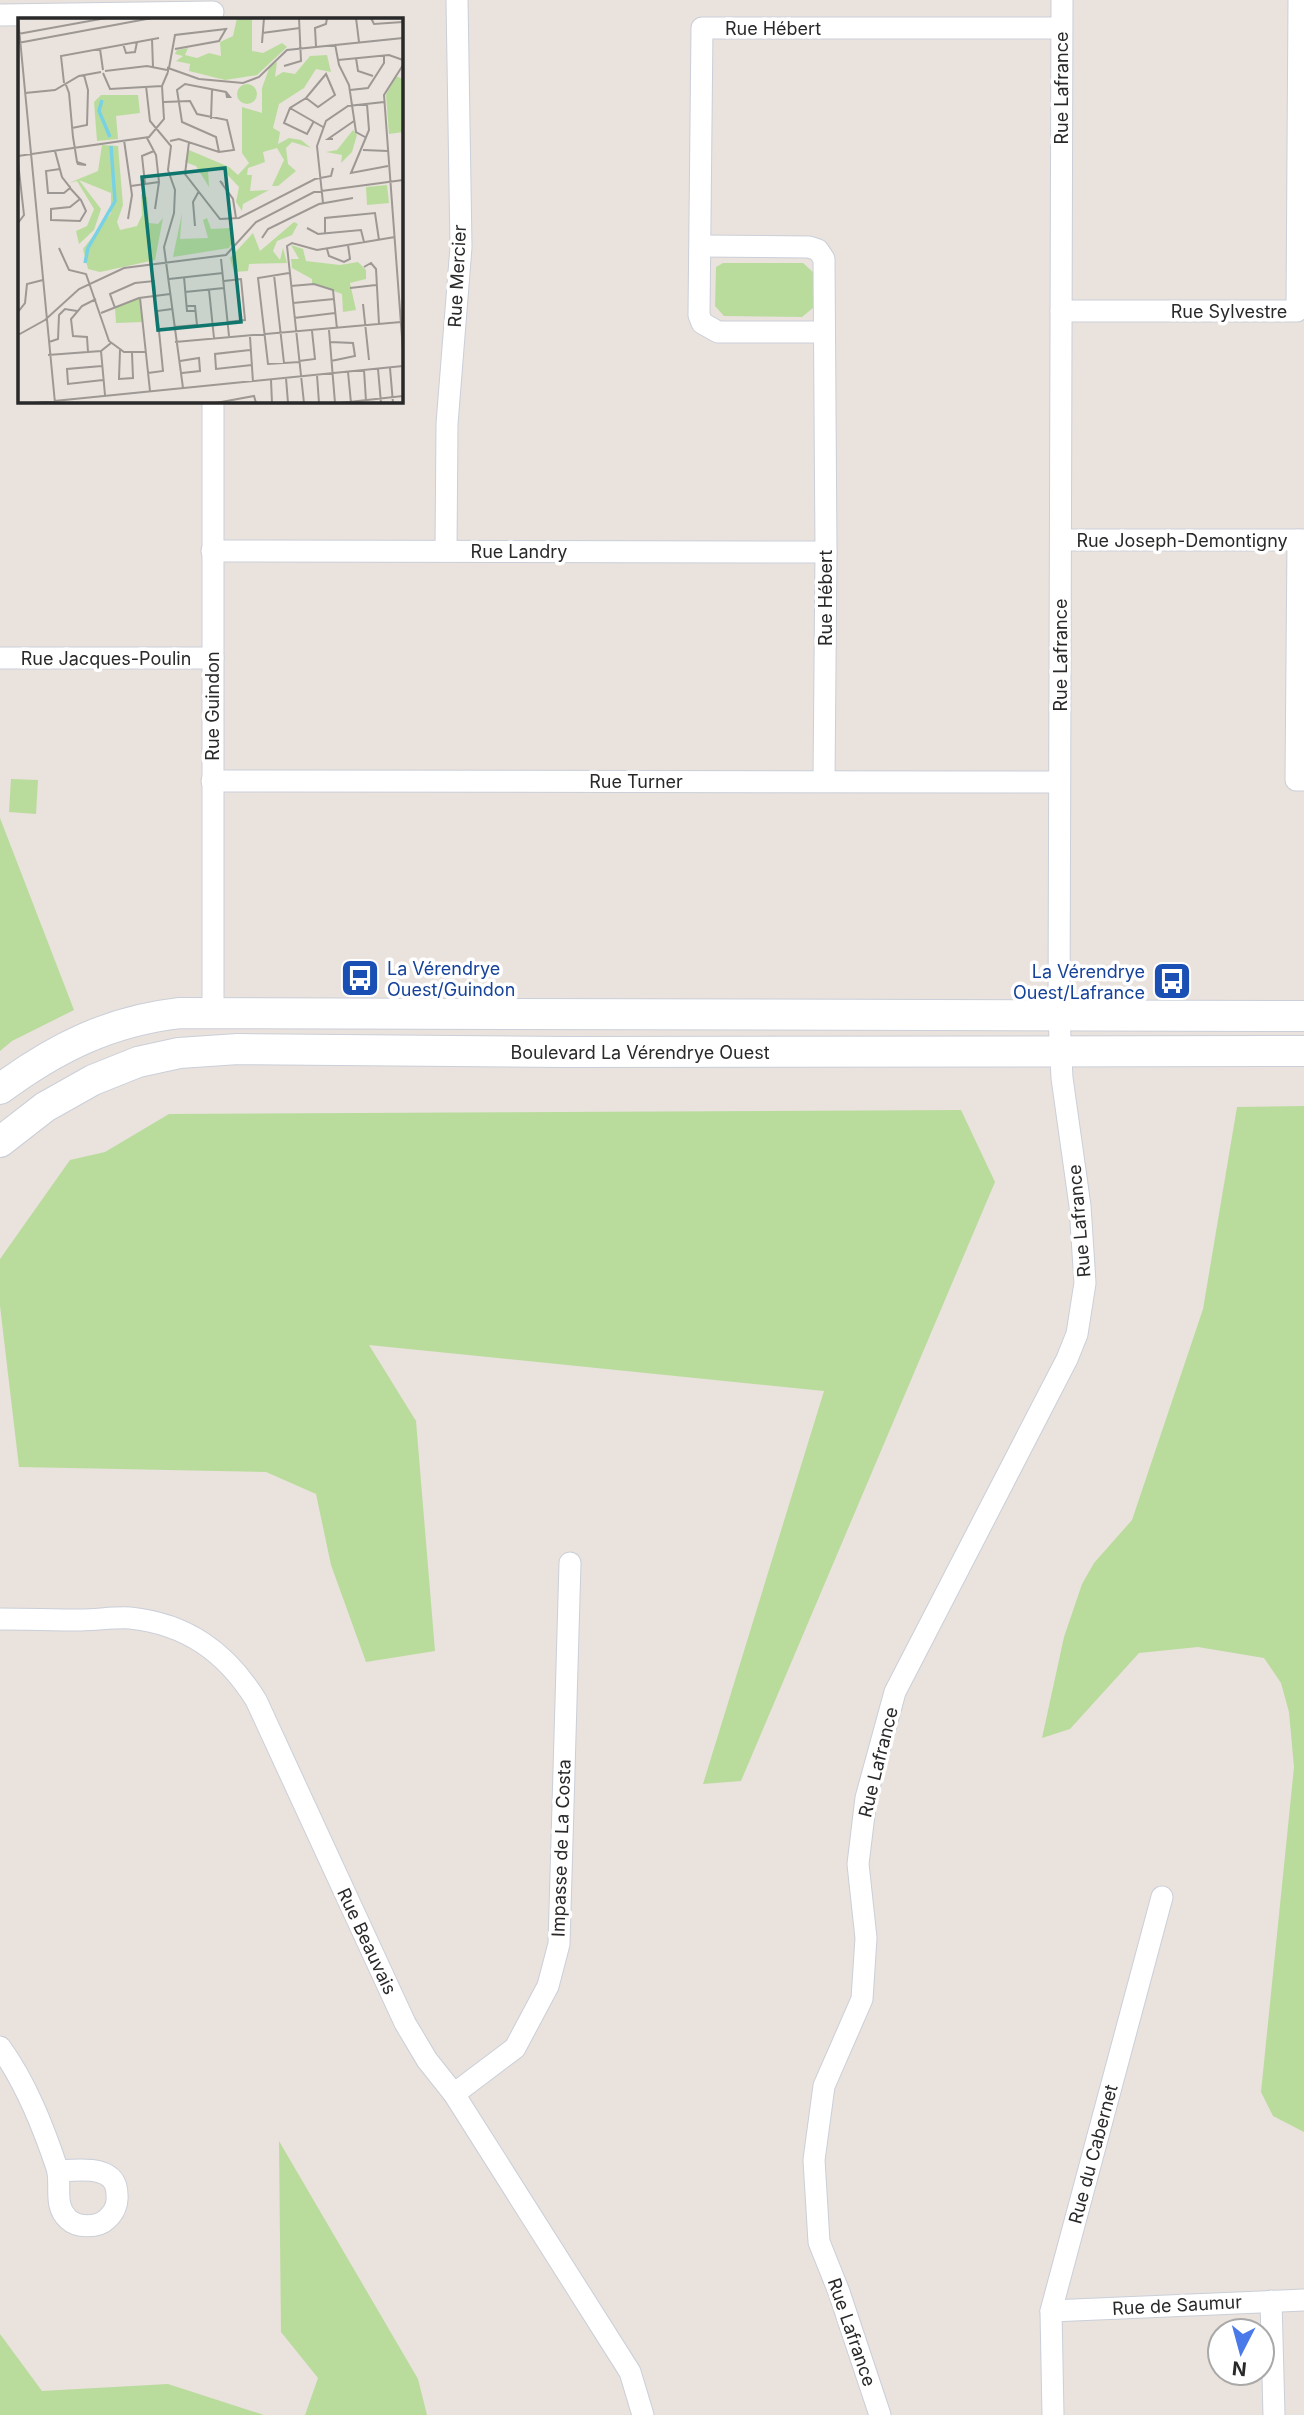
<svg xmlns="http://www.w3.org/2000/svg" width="1304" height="2415" font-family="Inter,sans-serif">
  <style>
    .green { fill: #b9dc9d }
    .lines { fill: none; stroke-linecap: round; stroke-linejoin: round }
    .street-casing { stroke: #cacfd9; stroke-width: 23 }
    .secondary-casing { stroke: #cacfd9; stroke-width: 32 }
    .street { stroke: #fff; stroke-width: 21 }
    .secondary { stroke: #fff; stroke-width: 30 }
    .labels { text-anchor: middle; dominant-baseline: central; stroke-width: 7; stroke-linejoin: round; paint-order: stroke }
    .street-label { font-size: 18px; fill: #292929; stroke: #fff }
    .transit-label { font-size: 18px; fill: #164399; stroke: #fff; text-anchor: start }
    .inset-river { fill: none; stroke: #78d2e3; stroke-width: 3.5 }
    .inset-road { fill: none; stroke: #9d9894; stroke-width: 2 }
    .view { fill: #0f766e; fill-opacity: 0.15; stroke: #0f766e; stroke-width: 3.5 }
    .inset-edge { fill: none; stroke: #292929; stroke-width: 3.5 }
  </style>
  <rect width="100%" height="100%" fill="#eae2dc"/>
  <g class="green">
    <polygon points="723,263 803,263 814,273 814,307 802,317 724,316 715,306 716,267"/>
    <polygon points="11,779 38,780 36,814 9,812"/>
    <polygon points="0,818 74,1010 12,1041 0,1051"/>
    <polygon points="1304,1106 1304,2132 1273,2116 1261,2092 1294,1767 1289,1712 1281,1683 1264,1658 1198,1647 1139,1653 1070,1729 1042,1738 1064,1637 1082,1584 1094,1563 1132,1520 1203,1309 1237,1107"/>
    <polygon points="961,1110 995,1182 741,1781 703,1784 824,1391 369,1345 416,1421 435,1651 366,1662 331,1565 316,1494 266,1472 19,1467 0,1306 0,1259 70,1160 105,1152 169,1114"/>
    <polygon points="279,2141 418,2379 427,2415 305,2415 318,2378 281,2332"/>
    <polygon points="0,2334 42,2391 168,2384 264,2415 0,2415"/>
  </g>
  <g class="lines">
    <g class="street-casing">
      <g id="street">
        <polyline points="0,15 213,12"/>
        <polyline points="702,246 809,247 818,250 824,259 826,552 824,781"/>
        <polyline points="1061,311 1297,311 1299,0"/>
        <polyline points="824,332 718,332 702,323 699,315 702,28 1061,28"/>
        <polyline points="1061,540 1304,540"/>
        <polyline points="1298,540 1296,780 1304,780"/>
        <polyline points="212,551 826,552"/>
        <polyline points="446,551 447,424 461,247 457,0"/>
        <polyline points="0,658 213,658"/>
        <polyline points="212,781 1059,782"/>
        <polyline points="213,1012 213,401"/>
        <path d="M0 1619C27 1619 54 1620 81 1620 97 1620 114 1617 130 1618 187 1624 226 1652 256 1700L405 2023 427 2060 454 2094 630 2372 643 2415"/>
        <path d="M0 2047C26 2083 43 2126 57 2168 62 2185 53 2205 68 2219 77 2228 98 2228 107 2219 114 2213 118 2204 117 2195 117 2164 80 2170 58 2171"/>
        <polyline points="454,2094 515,2048 548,1986 559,1944 570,1563"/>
        <polyline points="1271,2301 1274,2415"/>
        <polyline points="1051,2311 1304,2300"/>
        <polyline points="880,2415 839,2292 819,2242 814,2160 824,2086 862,1999 866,1938 858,1864 866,1798 895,1692 1067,1359 1077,1334 1085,1283 1080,1206 1062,1078 1059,1017 1062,0"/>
        <polyline points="1053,2415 1051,2311 1162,1897"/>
      </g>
    </g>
    <g class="secondary-casing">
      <g id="secondary">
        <path d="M0 1089C57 1047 110 1021 180 1013L1304 1016"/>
        <polyline points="0,1142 45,1107 93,1080 138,1062 179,1053 238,1049 566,1052 1304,1051"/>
      </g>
    </g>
    <use href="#street" class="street"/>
    <use href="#secondary" class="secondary"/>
  </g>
  <defs>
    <g id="bus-square" transform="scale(2.0125)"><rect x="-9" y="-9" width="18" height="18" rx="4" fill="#1a4fb4" stroke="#fff"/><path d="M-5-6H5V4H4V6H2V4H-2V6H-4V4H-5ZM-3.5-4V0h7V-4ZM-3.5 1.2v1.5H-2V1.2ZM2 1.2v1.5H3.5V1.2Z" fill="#fff"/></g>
  </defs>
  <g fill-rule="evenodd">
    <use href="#bus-square" x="360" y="978"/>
    <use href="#bus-square" x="1172" y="981"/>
  </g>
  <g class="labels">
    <g class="street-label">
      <text x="773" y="28">Rue Hébert</text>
      <text transform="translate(1061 88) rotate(-90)">Rue Lafrance</text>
      <text transform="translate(457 276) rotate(-87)">Rue Mercier</text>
      <text x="1229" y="311">Rue Sylvestre</text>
      <text x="1182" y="540">Rue Joseph-Demontigny</text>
      <text x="519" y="551">Rue Landry</text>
      <text transform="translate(825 598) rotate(-90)">Rue Hébert</text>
      <text transform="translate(1060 655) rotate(-90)">Rue Lafrance</text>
      <text x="106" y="658">Rue Jacques-Poulin</text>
      <text transform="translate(212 706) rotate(-90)">Rue Guindon</text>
      <text x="636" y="781">Rue Turner</text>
      <text x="640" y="1052">Boulevard La Vérendrye Ouest</text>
      <text transform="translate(1079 1221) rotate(-95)">Rue Lafrance</text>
      <text transform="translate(878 1762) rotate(-76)">Rue Lafrance</text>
      <text transform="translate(561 1848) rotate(-88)">Impasse de La Costa</text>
      <text transform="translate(367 1941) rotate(65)">Rue Beauvais</text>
      <text transform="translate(1093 2154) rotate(-75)">Rue du Cabernet</text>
      <text transform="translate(1177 2305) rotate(-3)">Rue de Saumur</text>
      <text transform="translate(852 2332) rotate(71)">Rue Lafrance</text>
    </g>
    <g class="transit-label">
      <text x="387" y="968">La Vérendrye<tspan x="387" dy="21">Ouest/Guindon</tspan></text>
      <text x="1145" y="971" text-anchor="end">La Vérendrye<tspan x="1145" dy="21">Ouest/Lafrance</tspan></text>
    </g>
  </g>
  <g transform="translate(18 18)">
    <rect width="385" height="385" fill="#eae2dc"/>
    <path d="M219 0H234V33L245 35 264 25 269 29 239 57 207 62 171 53 172 46 158 43 165 38 157 36 159 32 170 30 167 37 179 40 191 35 203 38 202 24 215 18ZM309 37 313 54 298 51 286 70 261 86 255 110 262 114 260 126 271 120 283 122 293 130 274 124 268 130 270 146 278 153 260 168H254L266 142 259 130 245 134 247 144 230 150 229 157H234L232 173 251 172 225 186 224 193 218 184 221 169 205 152H190L191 169 178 148 167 144 171 132 211 149 220 157 231 145 224 135V89L244 95V70L252 48 259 44 257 59 265 54 277 56 292 38ZM378 58 385 61V114L371 116 368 77ZM219 76a10 10 0 1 1 20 0a10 10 0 1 1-20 0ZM83 77H120L122 95 98 98 100 121 79 123 76 84ZM335 112 339 117 334 134 323 145 324 137 308 134 319 132ZM84 127 100 128 105 187 99 204 102 212 119 208 124 197 123 176 129 179 131 205 140 206 145 200 137 242 82 254 70 251 65 231 93 195V175L61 162 83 191 76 212 61 226 58 213 69 208 76 191 59 163 51 165 80 153ZM369 167 371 185 349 187 348 169ZM164 195 162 221 190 220 185 202 189 200 193 211 212 210 215 223 211 230 155 239ZM276 204 280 206 274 217 259 223 255 233 262 242 265 230 269 245 231 246 230 253 216 254 212 240 235 215 242 233ZM273 227 285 231 288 243 322 247 340 244 348 252V261L332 265 338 292 325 294 324 276 294 265V261L274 250 273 241H281ZM122 280 125 304 98 305 97 290Z" fill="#b9dc9d"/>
    <path class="inset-river" d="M84 82 81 93 92 119M67 245 70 230 97 183 93 128"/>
    <path class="inset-road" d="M0 0 37 385M338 0 341 24M353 0 356 6 385 4M244 15 282 10M0 16 88 0M134 21 135 49M0 25 134 0M244 25 246 0M105 26 108 35 117 34 119 24M317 26 321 47 331 67 338 114 347 119M298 28 297 10 308 6 309 0M82 31 85 52M338 40 340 53 355 58M320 42 371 37 385 42M385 47 366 77 385 333M266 48 283 43 281 0M151 50 157 17 208 11 201 23 157 31M87 53 129 48 149 52M150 54V50L181 61 225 65 241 59 269 32 385 20M85 55 92 71 144 68M46 65 43 38 141 20M48 67 51 75 55 119 56 125 59 144 60 146 68 147 59 144M128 68 132 103 153 128 150 152 157 172 156 195 146 229 165 370M332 72 350 70 366 45V38M7 75 37 72 61 58 83 54M288 80 300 89 317 77 308 56 288 80 272 90 266 105 289 116 296 103M146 84 172 83 179 96 209 102 216 132 201 134 161 121 152 123M349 86 351 112 333 155 370 148M272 90 305 109M193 101 194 72M54 110 69 107 70 72 66 57M129 120 138 137 141 164 137 191M315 121H310L336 103M106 122 114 177 110 201M171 124 167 156 202 201 221 200 297 161 313 158 315 150M345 132 370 133M37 133 44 159 51 168 52 169V170L62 181 63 182 68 193 62 203 33 202V191L52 189 62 181M201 134 198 119 164 104 159 72 167 66 208 74 212 79H209L208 74M0 138 131 119 146 101 144 68 150 54M0 144 6 197 0 205M42 151 28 153 30 175H46L52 170M127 166 124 138 136 133M205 166 202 163 215 181 218 200M113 168 141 164M305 185 299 128 308 103 330 88 366 84M177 208 175 184 181 173M289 210 300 216 343 212 346 224M307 216V200L357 195 361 222M244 220 250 211 301 186 335 180M41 230 51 252 68 256 91 323 106 334H128M309 231 311 238 326 244 332 241 330 227M203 241 211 318M346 249 353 245 358 251 361 306M271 255 240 260 250 346 282 344M256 257 266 345M166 259 169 293H177M151 261 205 255M206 263 223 261 227 302 210 304M273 268 296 266 315 272 319 311M332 270 358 267M191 272 196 320M167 274 206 270M122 280 132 373M275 285 316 281M345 286 351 342M97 290 92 276 117 265 136 263 137 278M0 294 7 285 9 266 25 262M83 295 121 280 152 276M276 300 317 295M156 309 179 307 177 288H169M311 312 317 385M0 317 27 302 61 271 106 250 208 237 238 204 296 174 385 162M232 319 235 364M31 324 40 321 41 297 47 291 59 293M157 324 383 304M312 324 335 325 337 338 313 343M102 332 101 361 115 360 114 335M232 332 197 336 198 351 234 347M83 333 87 377M70 334 69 319 55 318 53 301 64 288 78 281M30 337 83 333 93 325M162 343 181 340 182 353 164 355M281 343 297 341 294 313M84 348 49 351 50 366 85 362M372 350 375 385M360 351 363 385M346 352 348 383M330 354 333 385M130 355 145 353 139 293 154 291M299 357 301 385M268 360 270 385M253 362 254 385M16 385 385 348M198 385 236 378 238 385M286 385 269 228 274 225 299 232 377 219M322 385 385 378"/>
    <path class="view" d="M207 150 223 304 140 312 124 159Z"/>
    <rect width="385" height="385" class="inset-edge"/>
  </g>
  <g transform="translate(1241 2352) rotate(186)"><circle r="33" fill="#ffffff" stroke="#a9a9a9" stroke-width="2"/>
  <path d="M0-5L12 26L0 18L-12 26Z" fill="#4a79e9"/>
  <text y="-10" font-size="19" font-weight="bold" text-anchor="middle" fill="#292929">N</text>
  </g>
</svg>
